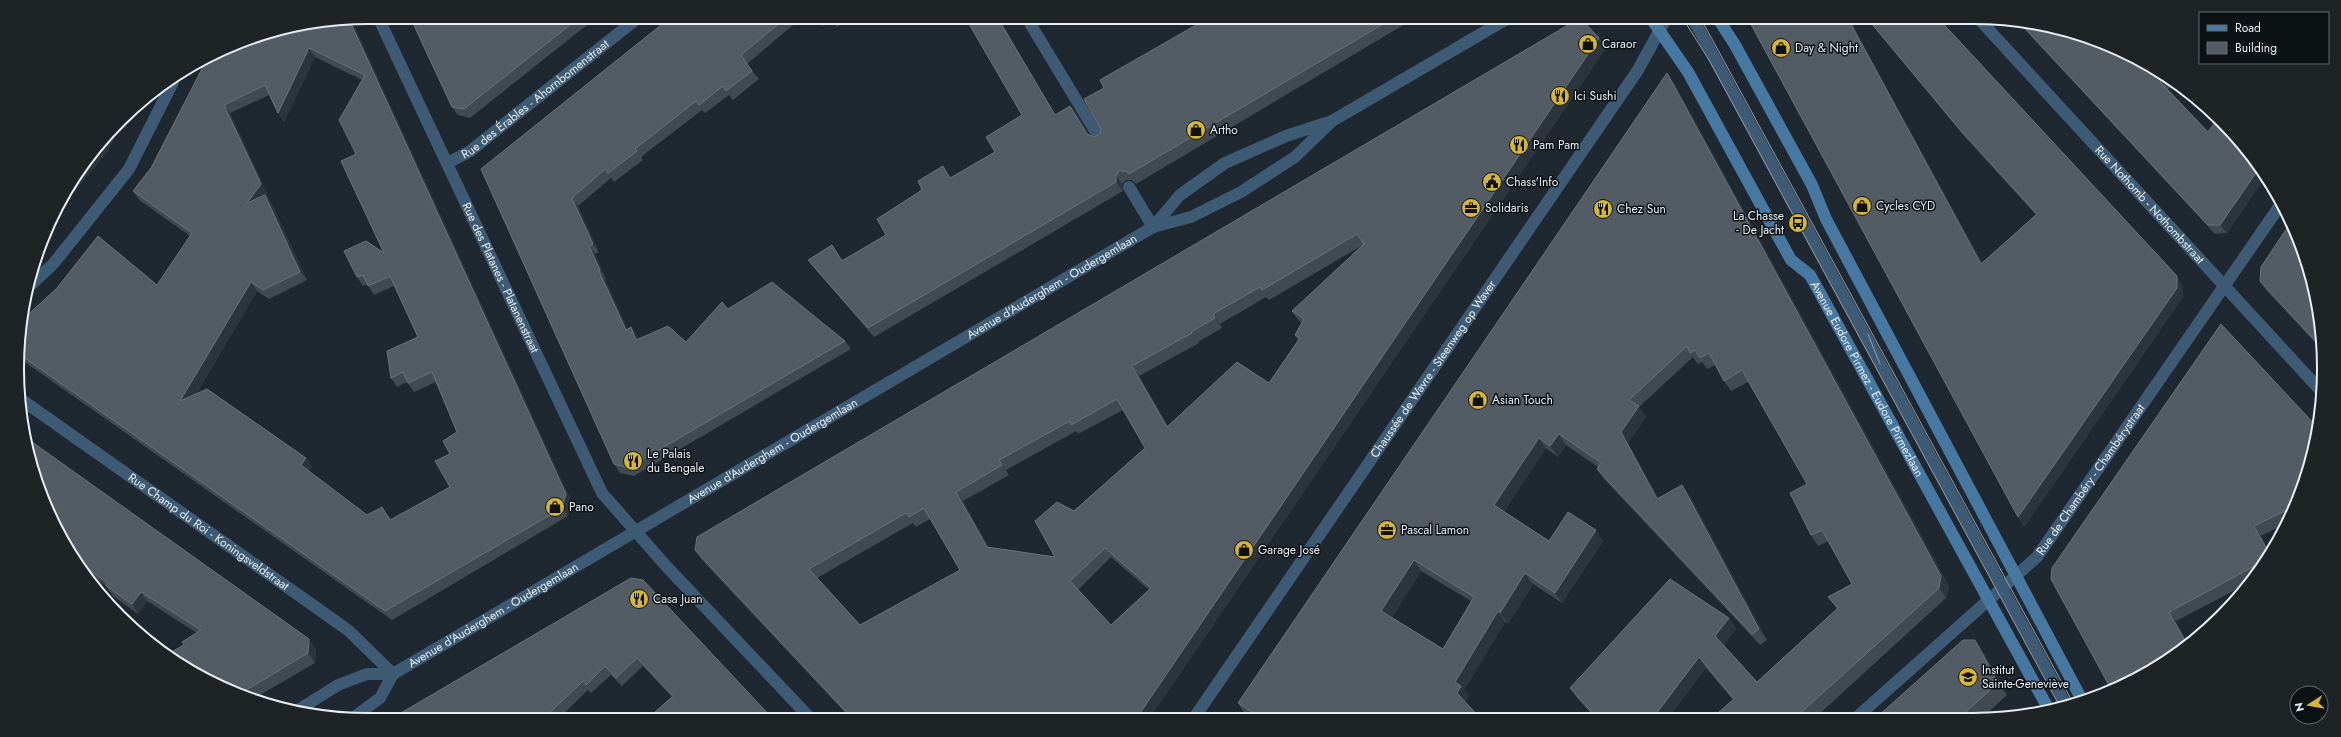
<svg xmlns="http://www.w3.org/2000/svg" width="2341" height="737" font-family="Jost,sans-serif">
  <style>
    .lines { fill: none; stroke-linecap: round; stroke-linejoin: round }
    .service { stroke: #3e5b75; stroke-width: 12 }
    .minor { stroke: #3e5b75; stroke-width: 12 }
    .tertiary { stroke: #3e5b75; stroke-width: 12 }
    .secondary { stroke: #4778a1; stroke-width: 12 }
    .tram { stroke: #969ea5; stroke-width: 1 }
    .wall { fill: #414a53; fill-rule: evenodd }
    .shaded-wall { fill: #2c353e }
    .building { fill: #535c64; stroke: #6a737b; fill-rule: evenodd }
    .labels { text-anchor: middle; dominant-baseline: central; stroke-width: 3; stroke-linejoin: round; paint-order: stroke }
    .poi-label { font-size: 12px; fill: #e8eef4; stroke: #0c1114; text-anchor: start }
    .street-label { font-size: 12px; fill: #e8eef4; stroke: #0c1114 }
    .rim { fill: none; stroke: #e8eef4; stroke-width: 2 }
  </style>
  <rect width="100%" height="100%" fill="#1f2831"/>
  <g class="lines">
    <g class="service">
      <polyline points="1692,17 2065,703"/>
      <polyline points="1031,25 1100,139"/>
      <polyline points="1129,187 1153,227"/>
    </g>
    <g class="minor">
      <path id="s1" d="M378 17 602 493 667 567 811 719"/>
      <path id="s2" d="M1977 17 2322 392"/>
      <path id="s3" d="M447 163 469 152 639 17"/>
      <polyline points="32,284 54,263 129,169 173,82"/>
      <path id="s4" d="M19 398 331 618 349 631 393 674"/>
      <path id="s5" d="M1857 717 2037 557 2281 204"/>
    </g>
    <g class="tertiary">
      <polyline points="1153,227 1180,195 1225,163 1286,136 1332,121 1510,17"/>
      <path id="s6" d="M295 712 338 685 367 674H393L1153 227 1191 217 1241 192 1295 157 1332 121"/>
      <polyline points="353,718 380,698 393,674"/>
      <path id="s7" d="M1194 718 1638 70 1667 17"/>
    </g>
    <g class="secondary">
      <path id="s8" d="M1650 17 1688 72 1791 260 1810 275 2048 708"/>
      <polyline points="1717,17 1735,45 1812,185 1826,219 2081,698"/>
    </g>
    <g class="tram">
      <polyline points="1682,17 1709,60 2059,705"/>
      <polyline points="1700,17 2072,701"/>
      <polyline points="1868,334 1880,364"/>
    </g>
  </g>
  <g class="wall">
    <polygon points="410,17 597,17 470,118 458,115 452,107"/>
    <polygon points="671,17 811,17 802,24 799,20 747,64 759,79 733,100 729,95 705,113 702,110 641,157 643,160 614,182 611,178 578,206 599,252 595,254 606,279 605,279 627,329 631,327 637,336 638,339 686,342 728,309 845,341 851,349 634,476 620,473 614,464 481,169"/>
    <polygon points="816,17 849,17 837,27 831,20 823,26"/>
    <polygon points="982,17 1007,17 999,18 1055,115 1077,115 1088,134 1094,137 1100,134 1101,129 1104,88 1210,17 1417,17 1136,184 1132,180 1126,180 1122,184 1123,191 874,337 815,269 808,260 832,245 842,260 886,235 951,178 995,152 1022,115"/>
    <path d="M1747 17H1937L2183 286V297L2024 527ZM1866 17 1964 136 2036 215 1982 263 1853 26Z"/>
    <path d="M351 19 572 503 568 516 392 620 19 358 20 323 157 285 190 236 139 200 133 191 151 168 206 61ZM315 57 362 80 356 154 384 253 357 277 363 286 367 284 374 295 394 286 418 337 391 378 397 387 407 382 414 392 436 382 457 432 450 454V487L391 520 389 516 367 515 309 471 312 467 306 458 196 394 257 291 269 299 307 280 272 204 266 195 267 193 230 113 269 95 278 113 284 122Z"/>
    <polygon points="2017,21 2041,24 2107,44 2167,76 2173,84 2168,89 2208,132 2265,173 2266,176 2227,233 2215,234"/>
    <path d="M1599 38 1606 48 1149 719H851L702 560 695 550ZM1363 245 1292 311 1299 321 1302 323 1295 335 1298 340 1269 383 1168 426 1139 376 1199 343 1198 342 1222 328 1220 324 1266 297 1269 300ZM1123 410 1145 448 1074 511 1055 557 989 548 963 501 1009 475 1006 470 1076 431 1078 434ZM930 519 960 570 860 625 817 578 913 523 916 527ZM1111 557 1149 590 1111 625 1078 590Z"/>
    <path d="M1674 83 1949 586 1946 598 1816 717 1712 718 1733 700 1706 668 1668 718H1595L1578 699 1570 688 1729 618 1736 629 1724 645 1757 682 1837 609 1828 597 1852 584 1828 541 1818 546 1811 535 1807 484 1748 382 1731 391 1724 381 1715 365 1707 369 1702 362 1698 364 1693 357 1639 407 1646 417 1628 443 1658 498 1690 496 1767 640 1760 645 1604 479 1597 469 1598 467 1566 445 1558 457 1546 448 1504 511 1549 541H1603L1562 603 1533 584 1508 624 1505 622 1464 690 1469 696 1465 702 1480 718H1253L1245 714 1238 703ZM1421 571 1471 601 1443 649 1392 617Z"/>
    <polygon points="2260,281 2317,300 2322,350 2266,290"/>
    <polygon points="2317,437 2285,524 2261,536 2270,552 2243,586 2176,621 2051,579"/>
    <polygon points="29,459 316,649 315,663 253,699 234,693 184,645 197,633 147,601 138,614 113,596 106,586 79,567 76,564"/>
    <polygon points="631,578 773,719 660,719 655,712 672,697 643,666 622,686 611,675 591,693 588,690 557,720 389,720"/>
    <polygon points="1984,653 2007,695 1983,717 1877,717"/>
  </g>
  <g class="shaded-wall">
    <polygon points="997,17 998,17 1000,20 1061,124 1055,115"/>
    <polygon points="1847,17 1853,26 1988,274 1981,264"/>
    <polygon points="349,19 351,19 572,503 568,516 562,508"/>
    <polygon points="1599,38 1606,48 1149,719 1136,719"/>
    <polygon points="309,48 315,57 284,122 278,113"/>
    <polygon points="1667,73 1674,83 1949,586 1946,598 1939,588"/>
    <polygon points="224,105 230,113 267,193 266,195 272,204 307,280 247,203"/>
    <polygon points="1070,106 1077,115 1094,143 1087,134"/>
    <polygon points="126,116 108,151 51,220 53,213 84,164 102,141"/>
    <polygon points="2260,167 2266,176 2227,233 2220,225"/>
    <polygon points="1116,175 1122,184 1123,191 1116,182"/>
    <polygon points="572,198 578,206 599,252 593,244"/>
    <polygon points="589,246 595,254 606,279 600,270"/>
    <polygon points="599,271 605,279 632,338 626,330"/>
    <polygon points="2177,276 2183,286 2183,297 2024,527 2018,517"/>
    <polygon points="251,282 257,291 186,410 180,401"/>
    <polygon points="1213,314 1220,324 1222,328 1215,318"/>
    <polygon points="631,327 637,336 642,349 636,340"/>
    <polygon points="1132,366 1139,376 1174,437 1167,427"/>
    <polygon points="1639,406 1646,417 1628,443 1664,510 1657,499 1621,432"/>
    <polygon points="1559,434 1566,445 1558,457 1550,446"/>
    <polygon points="1539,438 1546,448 1502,515 1494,505"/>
    <polygon points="306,458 312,467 307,474 301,465"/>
    <polygon points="999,460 1006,470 1009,475 1002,465"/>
    <polygon points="1682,485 1690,496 1767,640 1759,629"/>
    <polygon points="956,492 963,501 994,557 987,547"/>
    <polygon points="2254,526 2261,536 2270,552 2269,553"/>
    <polygon points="1596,530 1603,541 1562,603 1555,593"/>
    <polygon points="1414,560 1421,571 1389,622 1381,611"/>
    <polygon points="1525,573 1533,584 1508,624 1500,613"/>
    <polygon points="141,592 147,601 138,614 132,604"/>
    <polygon points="1498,611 1505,622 1464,690 1469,696 1464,704 1457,693 1455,682"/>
    <polygon points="2169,612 2176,621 2188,644 2187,644"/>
    <polygon points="1729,618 1736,629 1723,647 1715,636"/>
    <polygon points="309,639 316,649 315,663 308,653"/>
    <polygon points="1975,640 1984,653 2007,695 1998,683"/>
    <polygon points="1699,657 1706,668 1668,718 1653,718"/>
  </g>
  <g class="building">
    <polygon points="410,17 580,17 464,109 452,107"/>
    <polygon points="671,17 787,17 741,55 752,71 726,91 723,86 699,105 696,101 635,149 637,151 608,173 605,169 572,198 593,244 589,246 600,270 599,271 626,330 631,327 636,340 668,326 686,342 722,302 728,309 772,282 845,341 628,468 614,464 481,169"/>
    <polygon points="982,17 997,17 1055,115 1070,106 1087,134 1094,137 1100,134 1101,129 1084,99 1104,88 1100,80 1210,17 1395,17 1129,174 1126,171 1119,171 1116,175 1116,182 868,328 808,260 832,245 842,261 886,235 877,219 922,190 918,181 943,166 950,178 995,152 986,137 1022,115 969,24"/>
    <polygon points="1747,17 1847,17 1981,264 2037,214 1957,126 1866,17 1937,17 2177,276 2177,288 2018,517"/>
    <path d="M1580 18 1599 38 1136 719H853L695 550 697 537ZM1357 234 1364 244 1292 311 1304 319 1295 335 1300 338 1269 383 1237 362 1167 427 1132 366 1192 333 1191 332 1215 318 1213 314 1260 287 1262 290ZM1117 399 1145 448 1074 511 1057 502 1035 521 1055 557 987 547 956 492 1002 465 999 460 1070 421 1071 425ZM924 508 960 570 860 625 809 569 906 513 909 517ZM1105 548 1151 588 1111 625 1070 581Z"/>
    <path d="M349 19 566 494 562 508 385 611 19 354 20 322 57 288 98 236 157 285 192 233 133 191 151 168 206 61 234 44 300 24ZM309 48 365 75 339 120 356 154 341 161 384 253 366 241 344 251 357 277 363 275 368 286 390 276 418 337 387 351 391 378 403 372 408 383 432 372 457 432 443 441 450 454 435 461 450 487 390 520 382 507 367 515 301 465 306 458 207 389 180 401 251 282 263 290 300 272 265 195 247 203 261 184 224 105 265 85 278 113Z"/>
    <polygon points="2019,22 2041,24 2107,44 2167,76 2160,82 2208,132 2218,118 2221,120 2260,167 2220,225 2208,225"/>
    <path d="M1667 73 1941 576 1939 588 1796 717 1712 718 1734 699 1699 657 1653 718H1617L1616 717 1615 718H1597L1570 688 1670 579 1729 618 1715 636 1757 682 1838 608 1828 597 1852 584 1822 530 1811 535 1790 493 1807 484 1742 370 1724 381 1709 353 1700 358 1695 350 1690 353 1687 346 1629 400 1639 406 1621 432 1657 499 1682 485 1759 629 1752 634 1597 469 1601 463 1559 434 1550 446 1539 438 1494 505 1549 541 1568 512 1596 530 1555 593 1525 573 1500 613 1498 611 1455 682 1461 686 1457 693 1480 718H1262L1238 703ZM1414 560 1474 597 1443 649 1381 611Z"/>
    <polygon points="2291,222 2297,234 2317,300 2322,348 2260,281 2261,267"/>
    <polygon points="2221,324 2318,428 2317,437 2291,508 2254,526 2269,553 2262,562 2169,612 2187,644 2128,684 2111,689 2051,579 2052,568"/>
    <polygon points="25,437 309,639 308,653 238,695 234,693 173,661 166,655 184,645 182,642 201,630 141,592 132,604 106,586 108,583 74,559 29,459"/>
    <polygon points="631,578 643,580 773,719 662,719 655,712 673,696 637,658 616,678 605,666 586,685 583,681 542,720 389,720"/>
    <polygon points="1963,640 1975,640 1998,683 1960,717 1877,717"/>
  </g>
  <defs>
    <g id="shop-disc" transform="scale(1)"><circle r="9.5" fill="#d4b635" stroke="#0c1114"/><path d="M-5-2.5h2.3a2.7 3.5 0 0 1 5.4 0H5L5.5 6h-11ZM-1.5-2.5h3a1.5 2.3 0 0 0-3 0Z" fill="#111"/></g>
    <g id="restaurant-disc" transform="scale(1)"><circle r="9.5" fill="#d4b635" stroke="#0c1114"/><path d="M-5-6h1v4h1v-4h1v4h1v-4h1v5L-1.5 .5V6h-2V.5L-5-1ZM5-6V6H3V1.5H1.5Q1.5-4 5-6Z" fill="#111"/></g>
    <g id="civic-disc" transform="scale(1)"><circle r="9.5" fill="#d4b635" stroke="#0c1114"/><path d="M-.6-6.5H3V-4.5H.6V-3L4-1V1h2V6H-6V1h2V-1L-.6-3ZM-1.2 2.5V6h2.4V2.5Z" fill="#111"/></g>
    <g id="office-disc" transform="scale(1)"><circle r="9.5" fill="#d4b635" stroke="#0c1114"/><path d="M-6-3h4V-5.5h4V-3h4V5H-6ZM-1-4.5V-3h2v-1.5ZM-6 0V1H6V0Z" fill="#111"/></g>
    <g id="bus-disc" transform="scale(1)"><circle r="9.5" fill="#d4b635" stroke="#0c1114"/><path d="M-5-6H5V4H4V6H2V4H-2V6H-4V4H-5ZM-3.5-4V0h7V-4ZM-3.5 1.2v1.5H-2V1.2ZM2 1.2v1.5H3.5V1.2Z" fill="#111"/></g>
    <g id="school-disc" transform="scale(1)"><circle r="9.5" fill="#d4b635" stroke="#0c1114"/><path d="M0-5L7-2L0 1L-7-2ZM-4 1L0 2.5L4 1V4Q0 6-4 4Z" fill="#111"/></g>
  </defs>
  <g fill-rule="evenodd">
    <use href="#shop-disc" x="1588" y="44"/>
    <use href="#shop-disc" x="1781" y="48"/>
    <use href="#restaurant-disc" x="1560" y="96"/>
    <use href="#shop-disc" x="1196" y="130"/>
    <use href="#restaurant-disc" x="1519" y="145"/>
    <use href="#civic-disc" x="1492" y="182"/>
    <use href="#shop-disc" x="1862" y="206"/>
    <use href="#office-disc" x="1471" y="208"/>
    <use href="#restaurant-disc" x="1603" y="209"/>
    <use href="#bus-disc" x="1798" y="223"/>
    <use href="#shop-disc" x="1478" y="400"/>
    <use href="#restaurant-disc" x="633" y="461"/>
    <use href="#shop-disc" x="555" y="507"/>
    <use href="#office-disc" x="1387" y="530"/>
    <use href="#shop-disc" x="1244" y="550"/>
    <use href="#restaurant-disc" x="639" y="599"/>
    <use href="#school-disc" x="1968" y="677"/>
  </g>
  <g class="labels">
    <g class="poi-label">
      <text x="1602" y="44">Caraor</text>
      <text x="1795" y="48">Day &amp; Night</text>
      <text x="1574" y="96">Ici Sushi</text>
      <text x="1210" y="130">Artho</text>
      <text x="1533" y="145">Pam Pam</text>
      <text x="1506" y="182">Chass'Info</text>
      <text x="1876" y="206">Cycles CYD</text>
      <text x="1485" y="208">Solidaris</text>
      <text x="1617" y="209">Chez Sun</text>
      <text x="1784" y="216" text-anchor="end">La Chasse<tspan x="1784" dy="14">- De Jacht</tspan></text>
      <text x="1492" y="400">Asian Touch</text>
      <text x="647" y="454">Le Palais<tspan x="647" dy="14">du Bengale</tspan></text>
      <text x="569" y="507">Pano</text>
      <text x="1401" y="530">Pascal Lamon</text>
      <text x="1258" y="550">Garage José</text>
      <text x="653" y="599">Casa Juan</text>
      <text x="1982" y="670">Institut<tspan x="1982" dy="14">Sainte-Geneviève</tspan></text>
    </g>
    <g class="street-label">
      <text stroke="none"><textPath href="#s3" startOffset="109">Rue des Érables - Ahornbomenstraat</textPath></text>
      <text stroke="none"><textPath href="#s2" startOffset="255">Rue Nothomb - Nothombstraat</textPath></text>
      <text stroke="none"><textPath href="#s1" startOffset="288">Rue des Platanes - Platanenstraat</textPath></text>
      <text stroke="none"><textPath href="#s6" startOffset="872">Avenue d'Auderghem - Oudergemlaan</textPath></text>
      <text stroke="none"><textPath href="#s7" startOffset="423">Chaussée de Wavre - Steenweg op Waver</textPath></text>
      <text stroke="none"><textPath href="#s8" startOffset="424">Avenue Eudore Pirmez - Eudore Pirmezlaan</textPath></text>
      <text stroke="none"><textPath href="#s6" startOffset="548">Avenue d'Auderghem - Oudergemlaan</textPath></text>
      <text stroke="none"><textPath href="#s5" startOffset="335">Rue de Chambéry - Chambérystraat</textPath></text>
      <text stroke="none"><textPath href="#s4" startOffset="232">Rue Champ du Roi - Koningsveldstraat</textPath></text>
      <text stroke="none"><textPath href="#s6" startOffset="224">Avenue d'Auderghem - Oudergemlaan</textPath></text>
    </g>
  </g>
  <path d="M0 0H2341V737H0ZM368 24H1973A344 344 0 0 1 2317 368V369A344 344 0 0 1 1973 713H368A344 344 0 0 1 24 369V368A344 344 0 0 1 368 24Z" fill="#1e2326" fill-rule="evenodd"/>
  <path class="rim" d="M368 24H1973A344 344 0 0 1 2317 368V369A344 344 0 0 1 1973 713H368A344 344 0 0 1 24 369V368A344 344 0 0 1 368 24Z"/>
  <rect x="2199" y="12" width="130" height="52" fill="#0c1114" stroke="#64696e"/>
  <rect x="2207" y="25" width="20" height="6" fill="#4778a1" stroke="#64696e"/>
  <text x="2235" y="32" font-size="12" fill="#e8eef4">Road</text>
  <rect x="2207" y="42" width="20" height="12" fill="#535c64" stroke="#64696e"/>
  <text x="2235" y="52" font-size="12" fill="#e8eef4">Building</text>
  <g transform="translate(2309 705) rotate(258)"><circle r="19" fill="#0c1114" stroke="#64696e"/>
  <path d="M0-3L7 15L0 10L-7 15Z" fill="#d4b635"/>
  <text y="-6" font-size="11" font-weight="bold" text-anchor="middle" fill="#e8eef4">N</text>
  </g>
</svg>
